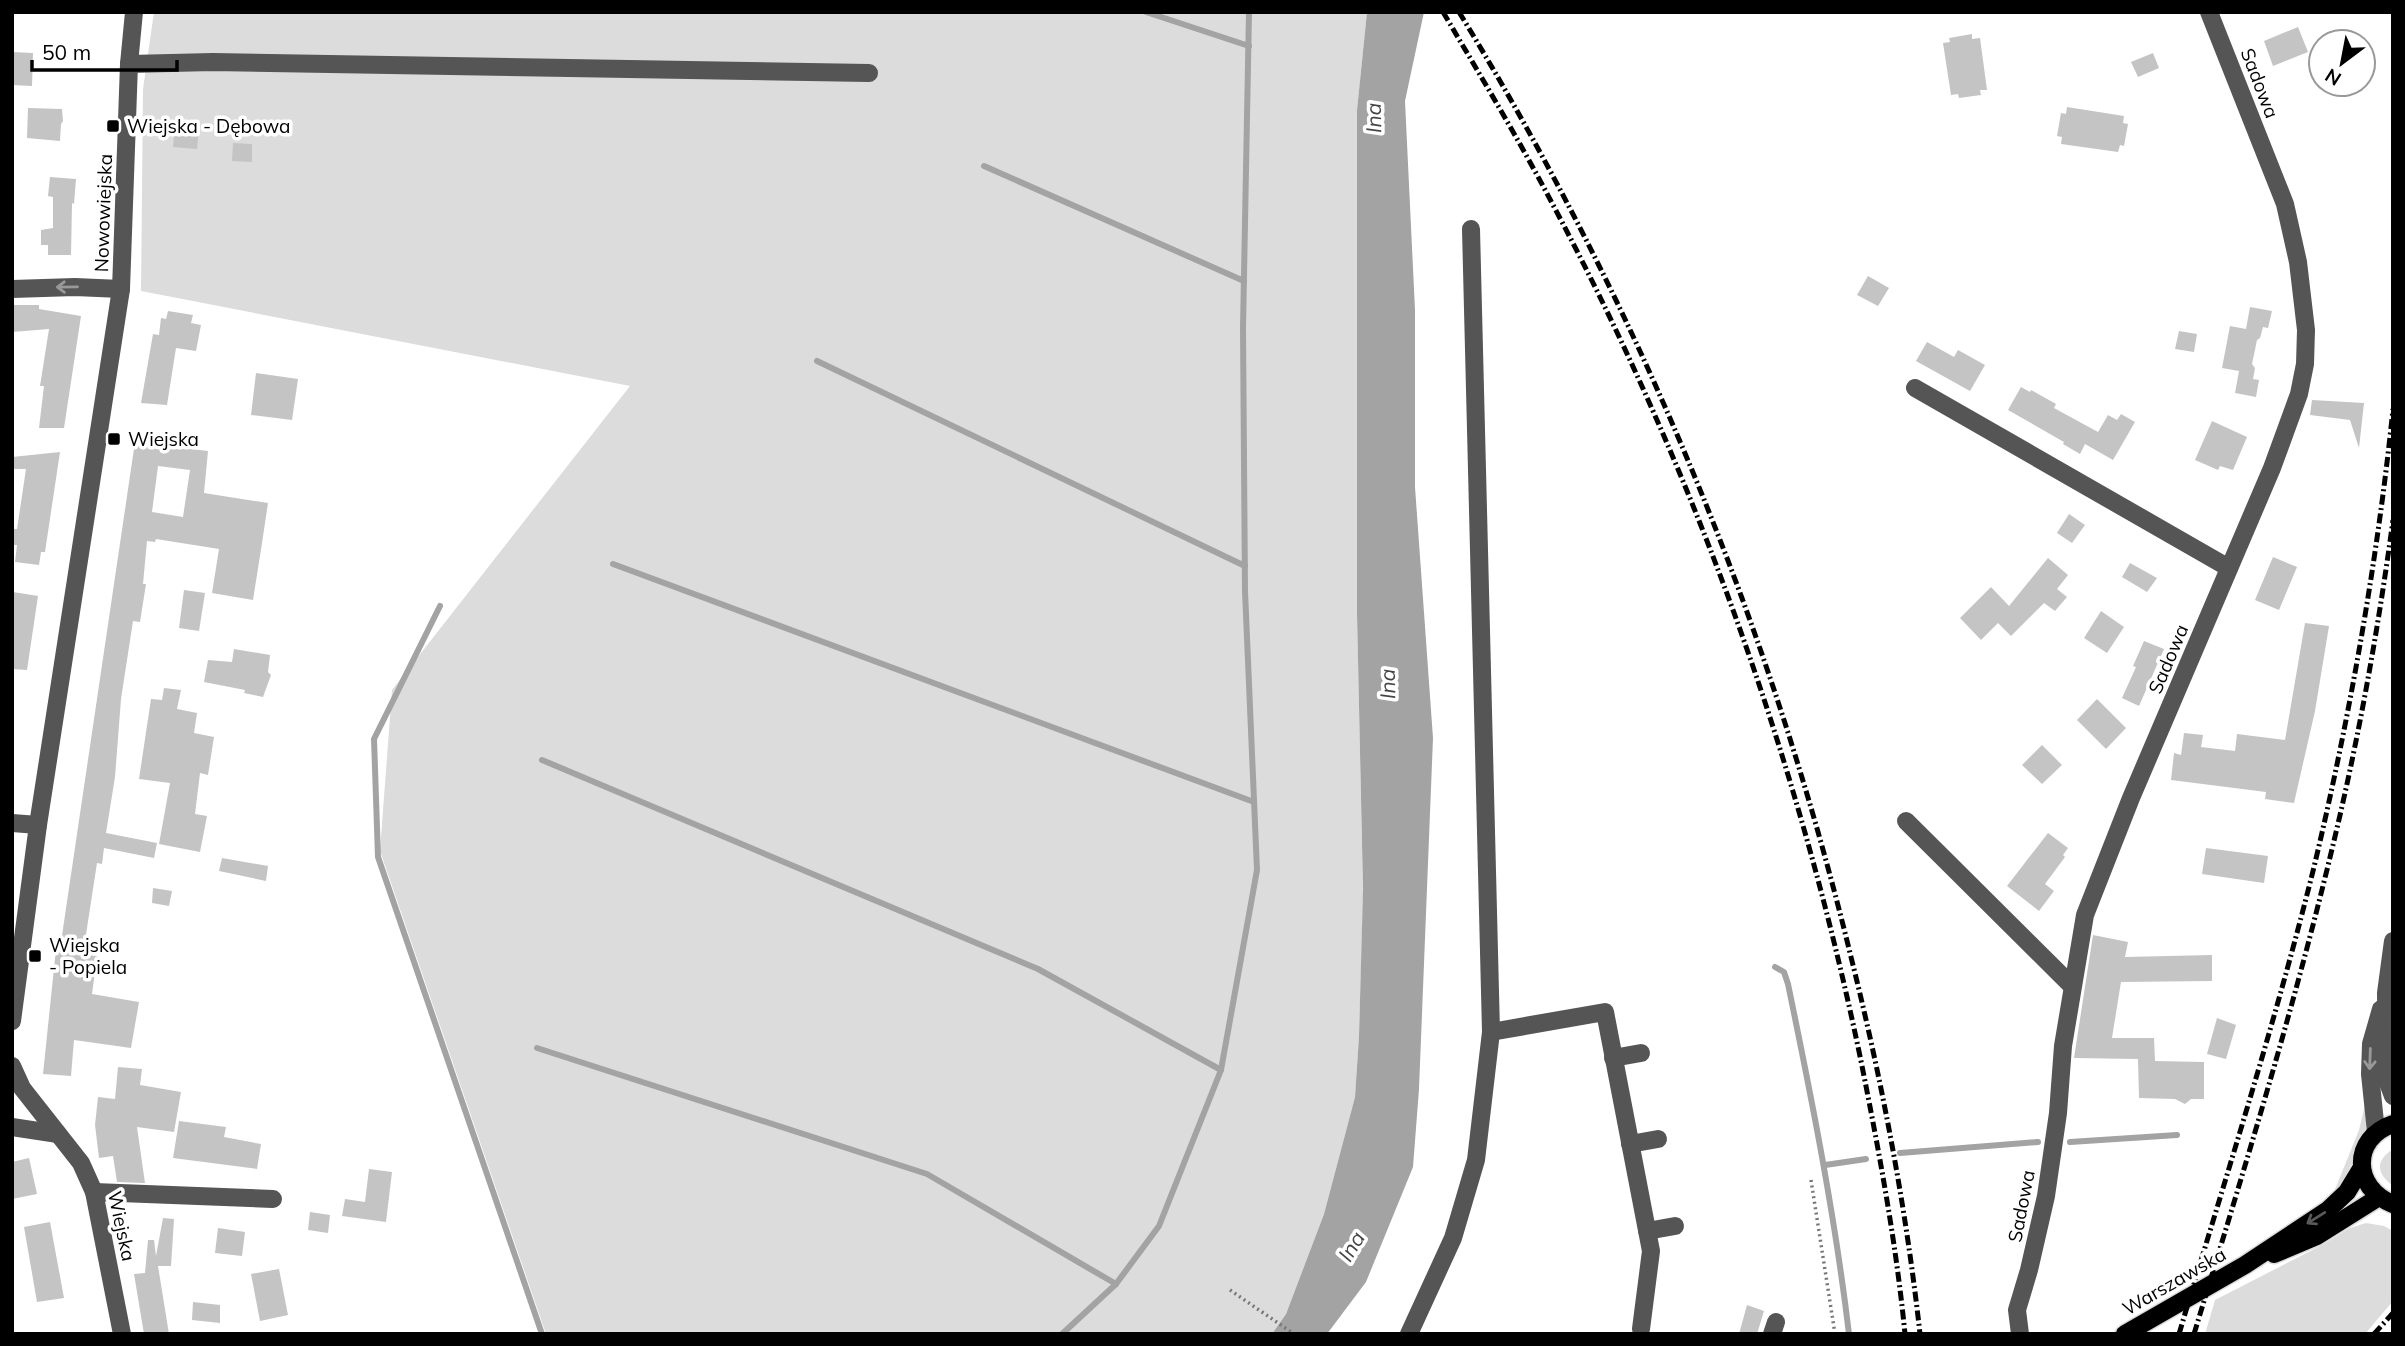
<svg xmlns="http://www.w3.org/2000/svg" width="2405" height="1346" font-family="Mulish,sans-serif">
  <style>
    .green { fill: #dcdcdc }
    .water { fill: #a3a3a3 }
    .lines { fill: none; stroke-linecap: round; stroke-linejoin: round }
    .stream { stroke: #a3a3a3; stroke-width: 6 }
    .building { fill: #c4c4c4; fill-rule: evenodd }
    .major-casing { stroke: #dbdbdb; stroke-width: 21 }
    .path { stroke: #777; stroke-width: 3.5; stroke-dasharray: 2 3.5; stroke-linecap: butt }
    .minor { stroke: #555; stroke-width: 18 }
    .major { stroke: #000; stroke-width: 18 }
    .rail { stroke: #000; stroke-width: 5; stroke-dasharray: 10 3.5 2 3.5; stroke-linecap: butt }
    .oneway { stroke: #999 }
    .oneway2 { stroke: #595959 }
    .poi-dot { fill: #000; stroke: #fff; stroke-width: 2.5 }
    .labels { text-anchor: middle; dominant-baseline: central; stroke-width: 7; stroke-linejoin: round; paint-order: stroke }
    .street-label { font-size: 19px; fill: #000; stroke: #fff }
    .poi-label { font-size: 19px; fill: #000; stroke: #fff; text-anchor: start }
    .water-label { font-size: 21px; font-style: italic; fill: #444; stroke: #fff }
  </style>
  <rect width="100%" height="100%" fill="#fff"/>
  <g class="green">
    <polygon points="154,12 1367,12 1357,110 1357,614 1363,896 1359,1036 1355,1097 1324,1214 1286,1314 1272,1334 546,1334 380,851 392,690 630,386 141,291 143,89"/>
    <path d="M2365 1105C2366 1109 2368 1112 2368 1116 2369 1132 2343 1183 2332 1197L2359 1130Z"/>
    <path d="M2393 1149V1186C2376 1173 2375 1161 2393 1149Z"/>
    <polygon points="2366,1223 2384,1226 2393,1231 2393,1301 2365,1334 2205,1334 2215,1300 2326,1243 2350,1228"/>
  </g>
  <polygon class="water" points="1367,12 1424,12 1405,101 1415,310 1415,487 1433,738 1419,1089 1413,1167 1366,1282 1327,1334 1272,1334 1286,1314 1324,1214 1355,1097 1359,1036 1363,890 1357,614 1357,110"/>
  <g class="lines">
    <g class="stream">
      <polyline points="1146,12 1249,46"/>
      <polyline points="984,166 1244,281"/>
      <polyline points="817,361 1245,566"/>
      <polyline points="613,564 1254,802"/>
      <polyline points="440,606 374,739 378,857 542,1334"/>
      <polyline points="542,760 1038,969 1221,1070"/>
      <path d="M1775 967 1784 972 1788 984C1812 1100 1835 1216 1849 1334"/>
      <polyline points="537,1048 927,1174 1116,1284"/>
      <polyline points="2070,1142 2177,1135"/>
      <polyline points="1900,1153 2038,1142"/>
      <polyline points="1825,1165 1866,1159"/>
      <polyline points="1062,1334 1116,1284 1159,1226 1221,1070 1257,870 1245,591 1243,328 1249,12"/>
    </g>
  </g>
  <g class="building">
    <polygon points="2298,27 2308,52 2273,66 2264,41"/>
    <polygon points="1972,34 1972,39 1980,38 1987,90 1980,90 1981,95 1959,98 1958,94 1951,95 1943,43 1950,42 1949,38"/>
    <polygon points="12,52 33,53 32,86 12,85"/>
    <polygon points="2153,53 2159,68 2138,77 2131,62"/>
    <polygon points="2067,107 2124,116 2123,123 2128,124 2124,146 2120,145 2118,152 2061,144 2062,137 2057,136 2061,113 2066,114"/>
    <polygon points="28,108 62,109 63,121 61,124 60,141 27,138"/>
    <polygon points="166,124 199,127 197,149 173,147 174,136"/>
    <polygon points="233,143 252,144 252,162 232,161"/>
    <polygon points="50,177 76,179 74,204 72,203 71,255 48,255 48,245 41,245 41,230 53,228 53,197 48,196"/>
    <polygon points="1868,276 1889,288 1878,306 1857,295"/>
    <polygon points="12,305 39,305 39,309 81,316 64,428 39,428 44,386 40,386 49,329 12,332"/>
    <polygon points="2250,307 2272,311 2268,328 2263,327 2260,338 2257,340 2252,364 2255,368 2253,379 2259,380 2256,397 2235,393 2239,371 2222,368 2230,326 2246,329"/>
    <polygon points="168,311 193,315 191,323 201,325 196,351 176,348 167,405 141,403 153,334 159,335 161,318 166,319"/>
    <polygon points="2179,331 2197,334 2194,352 2175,349"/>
    <polygon points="1927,342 1954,357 1958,350 1985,365 1970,391 1916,361"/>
    <polygon points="256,373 298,379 292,420 251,415"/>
    <polygon points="2021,387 2030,392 2031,390 2056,404 2054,408 2098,432 2108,415 2117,420 2121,414 2135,422 2113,460 2085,444 2080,454 2063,444 2064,442 2008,410"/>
    <polygon points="2312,400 2364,403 2359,448 2350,420 2310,415"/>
    <polygon points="2212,421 2247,437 2233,470 2220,466 2218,470 2195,460"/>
    <path d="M135 442 208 451 204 493 268 503 262 543 253 600 212 593 219 549 156 539 155 542 147 541 143 584H146L140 622 133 621 121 699 115 777 106 833 157 843 154 858 104 848 102 864 97 863 83 954 97 956 92 994 139 1002 131 1048 74 1040 71 1076 43 1074 56 949H60ZM158 466 190 470 183 517 152 512Z"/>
    <polygon points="60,452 45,552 41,552 39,565 15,562 17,545 12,545 12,543 14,529 17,529 26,469 12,469 12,457"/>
    <polygon points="2069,514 2085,525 2072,543 2057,533"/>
    <polygon points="2273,557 2297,567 2279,610 2255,600"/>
    <polygon points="2048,558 2068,575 2057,589 2067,597 2055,611 2044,603 2011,636 1998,623 1981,640 1960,618 1991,587 2009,606"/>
    <polygon points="2130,563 2157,578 2147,592 2122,577"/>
    <polygon points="184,590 205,593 199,631 179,628"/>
    <polygon points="13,592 38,596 27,670 12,669"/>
    <polygon points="2101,611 2124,627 2107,653 2084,638"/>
    <polygon points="2305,623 2329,626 2315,711 2294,803 2265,799 2266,792 2171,780 2174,753 2181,755 2184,733 2203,735 2201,747 2235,751 2237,734 2285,740"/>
    <polygon points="2144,641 2164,649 2139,706 2122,698 2136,667 2133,666"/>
    <polygon points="234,649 270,655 268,672 271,675 263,697 244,693 245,690 204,682 208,660 232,662"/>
    <polygon points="164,688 181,690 177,709 197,713 194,733 214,737 208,775 200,773 195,814 207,816 200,852 159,844 170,783 139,779 151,699 162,700"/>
    <polygon points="2097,699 2126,728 2106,749 2077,720"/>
    <polygon points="2042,745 2062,765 2042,784 2022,765"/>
    <polygon points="2048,833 2068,848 2063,855 2065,857 2045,884 2054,891 2039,911 2007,886"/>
    <polygon points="2206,848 2268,856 2264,883 2202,874"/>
    <polygon points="222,858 268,866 266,881 219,871"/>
    <polygon points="153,888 172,891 169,906 152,903"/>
    <polygon points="2093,935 2128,942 2125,957 2212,955 2212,981 2121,982 2112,1038 2154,1038 2155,1061 2204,1062 2204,1099 2191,1099 2185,1104 2175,1099 2139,1098 2138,1059 2074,1058"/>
    <polygon points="2217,1018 2236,1025 2226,1059 2207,1054"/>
    <polygon points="118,1067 142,1069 140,1085 181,1092 174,1132 137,1127 145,1183 117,1182 113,1156 99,1158 95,1125 98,1097 115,1099"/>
    <polygon points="179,1121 226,1127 224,1137 261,1144 257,1169 173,1158"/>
    <polygon points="29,1158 37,1194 12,1199 12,1162"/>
    <polygon points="369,1169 392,1172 386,1222 342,1216 345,1199 365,1202"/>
    <polygon points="310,1212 330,1215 328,1233 308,1230"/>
    <polygon points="163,1218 174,1219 171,1266 158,1266 169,1334 144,1334 134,1274 145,1273 148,1240 154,1240 156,1256"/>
    <polygon points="50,1222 64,1298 37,1302 24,1227"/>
    <polygon points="218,1228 245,1232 242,1256 215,1253"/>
    <polygon points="279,1269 288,1315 260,1321 251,1274"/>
    <polygon points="193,1302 220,1305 220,1323 192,1320"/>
    <polygon points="1747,1305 1764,1311 1757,1334 1739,1334"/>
  </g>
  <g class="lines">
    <g class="major-casing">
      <g id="major">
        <path d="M2393 1124C2351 1138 2352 1188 2393 1204"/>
        <polyline points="2274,1254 2317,1236 2379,1197"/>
        <polyline points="2125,1334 2245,1265 2328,1210 2347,1192 2361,1169"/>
      </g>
    </g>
    <g class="path">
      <polyline points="1811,1180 1835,1334"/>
      <polyline points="1230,1290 1294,1334"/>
    </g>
    <g class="minor">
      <polyline points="129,64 213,62 869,73"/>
      <polyline points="1471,229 1491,1032"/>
      <polyline points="12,289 75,287 121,289"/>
      <polyline points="1915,388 2229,568"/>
      <polyline points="1906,821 2072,986"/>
      <polyline points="12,823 38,825"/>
      <polyline points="2393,941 2386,993 2387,1080 2393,1096"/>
      <polyline points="12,1021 38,825 121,289 129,64 134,12"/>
      <polyline points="1613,1058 1641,1053"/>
      <polyline points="12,1066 22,1088 81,1163 94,1192 122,1334"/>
      <polyline points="12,1127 58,1134"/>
      <polyline points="2376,1132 2370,1074 2371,1044 2381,1009"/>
      <polyline points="1630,1144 1658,1139"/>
      <polyline points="94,1192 273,1199"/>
      <polyline points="1647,1231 1675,1226"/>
      <polyline points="1409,1334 1453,1238 1476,1160 1491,1032 1605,1012 1651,1251 1641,1329"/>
      <polyline points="1772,1334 1776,1322"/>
      <polyline points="2020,1334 2017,1310 2029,1270 2046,1196 2058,1113 2063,1046 2085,915 2131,798 2272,468 2299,394 2305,364 2306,330 2298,262 2285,204 2209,12"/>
    </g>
    <use href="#major" class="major"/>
    <g class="rail">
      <path d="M1443 12C1480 75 1518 138 1552 203 1695 472 1799 762 1861 1061 1879 1151 1896 1242 1905 1334"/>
      <path d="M1459 12C1638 305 1770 624 1851 957 1882 1081 1906 1207 1920 1334"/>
      <path d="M2179 1334C2225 1179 2275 1024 2314 867 2350 716 2377 563 2393 409"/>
      <path d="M2194 1334C2245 1166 2297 999 2337 828 2361 726 2379 623 2393 520"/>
      <polyline points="2374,1334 2393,1313"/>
    </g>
  </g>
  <defs><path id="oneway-shaft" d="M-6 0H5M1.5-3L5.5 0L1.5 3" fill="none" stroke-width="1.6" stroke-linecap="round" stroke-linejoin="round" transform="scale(1.75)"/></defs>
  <g class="oneway">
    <use href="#oneway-shaft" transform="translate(67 287) rotate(179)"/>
    <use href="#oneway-shaft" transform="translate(2370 1059) rotate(92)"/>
  </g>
  <use class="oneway2" href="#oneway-shaft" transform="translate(2316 1218) rotate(148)"/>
  <g class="poi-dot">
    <rect x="106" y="119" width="14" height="14" rx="3.5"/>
    <rect x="107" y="432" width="14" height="14" rx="3.5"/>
    <rect x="28" y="949" width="14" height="14" rx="3.5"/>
  </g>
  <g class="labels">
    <g class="street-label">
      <text transform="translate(2260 83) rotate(69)">Sadowa</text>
      <text transform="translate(103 213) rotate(-88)">Nowowiejska</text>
      <text transform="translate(2168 659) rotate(-67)">Sadowa</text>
      <text transform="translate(2021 1206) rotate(-79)">Sadowa</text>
      <text transform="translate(122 1226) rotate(78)">Wiejska</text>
      <text transform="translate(2174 1281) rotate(-30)">Warszawska</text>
    </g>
    <g class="poi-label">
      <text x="127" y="126">Wiejska - Dębowa</text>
      <text x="128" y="439">Wiejska</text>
      <text x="49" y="945">Wiejska<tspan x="49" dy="22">- Popiela</tspan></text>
    </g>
    <g class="water-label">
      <text transform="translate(1373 118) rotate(-91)">Ina</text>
      <text transform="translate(1387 684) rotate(-91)">Ina</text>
      <text transform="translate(1351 1246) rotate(-59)">Ina</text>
    </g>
  </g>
  <rect width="2405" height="1346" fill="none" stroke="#000000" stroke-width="28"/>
  <g transform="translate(2342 63) rotate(212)"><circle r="33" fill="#ffffff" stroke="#999999" stroke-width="2"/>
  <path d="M0-5L12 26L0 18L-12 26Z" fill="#000000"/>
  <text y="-10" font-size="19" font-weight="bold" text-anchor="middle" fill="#000000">N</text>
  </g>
  <path d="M32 60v10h145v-10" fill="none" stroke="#000000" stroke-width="3.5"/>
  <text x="42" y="60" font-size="21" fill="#000000" stroke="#ffffff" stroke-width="5" paint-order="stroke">50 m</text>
</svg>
